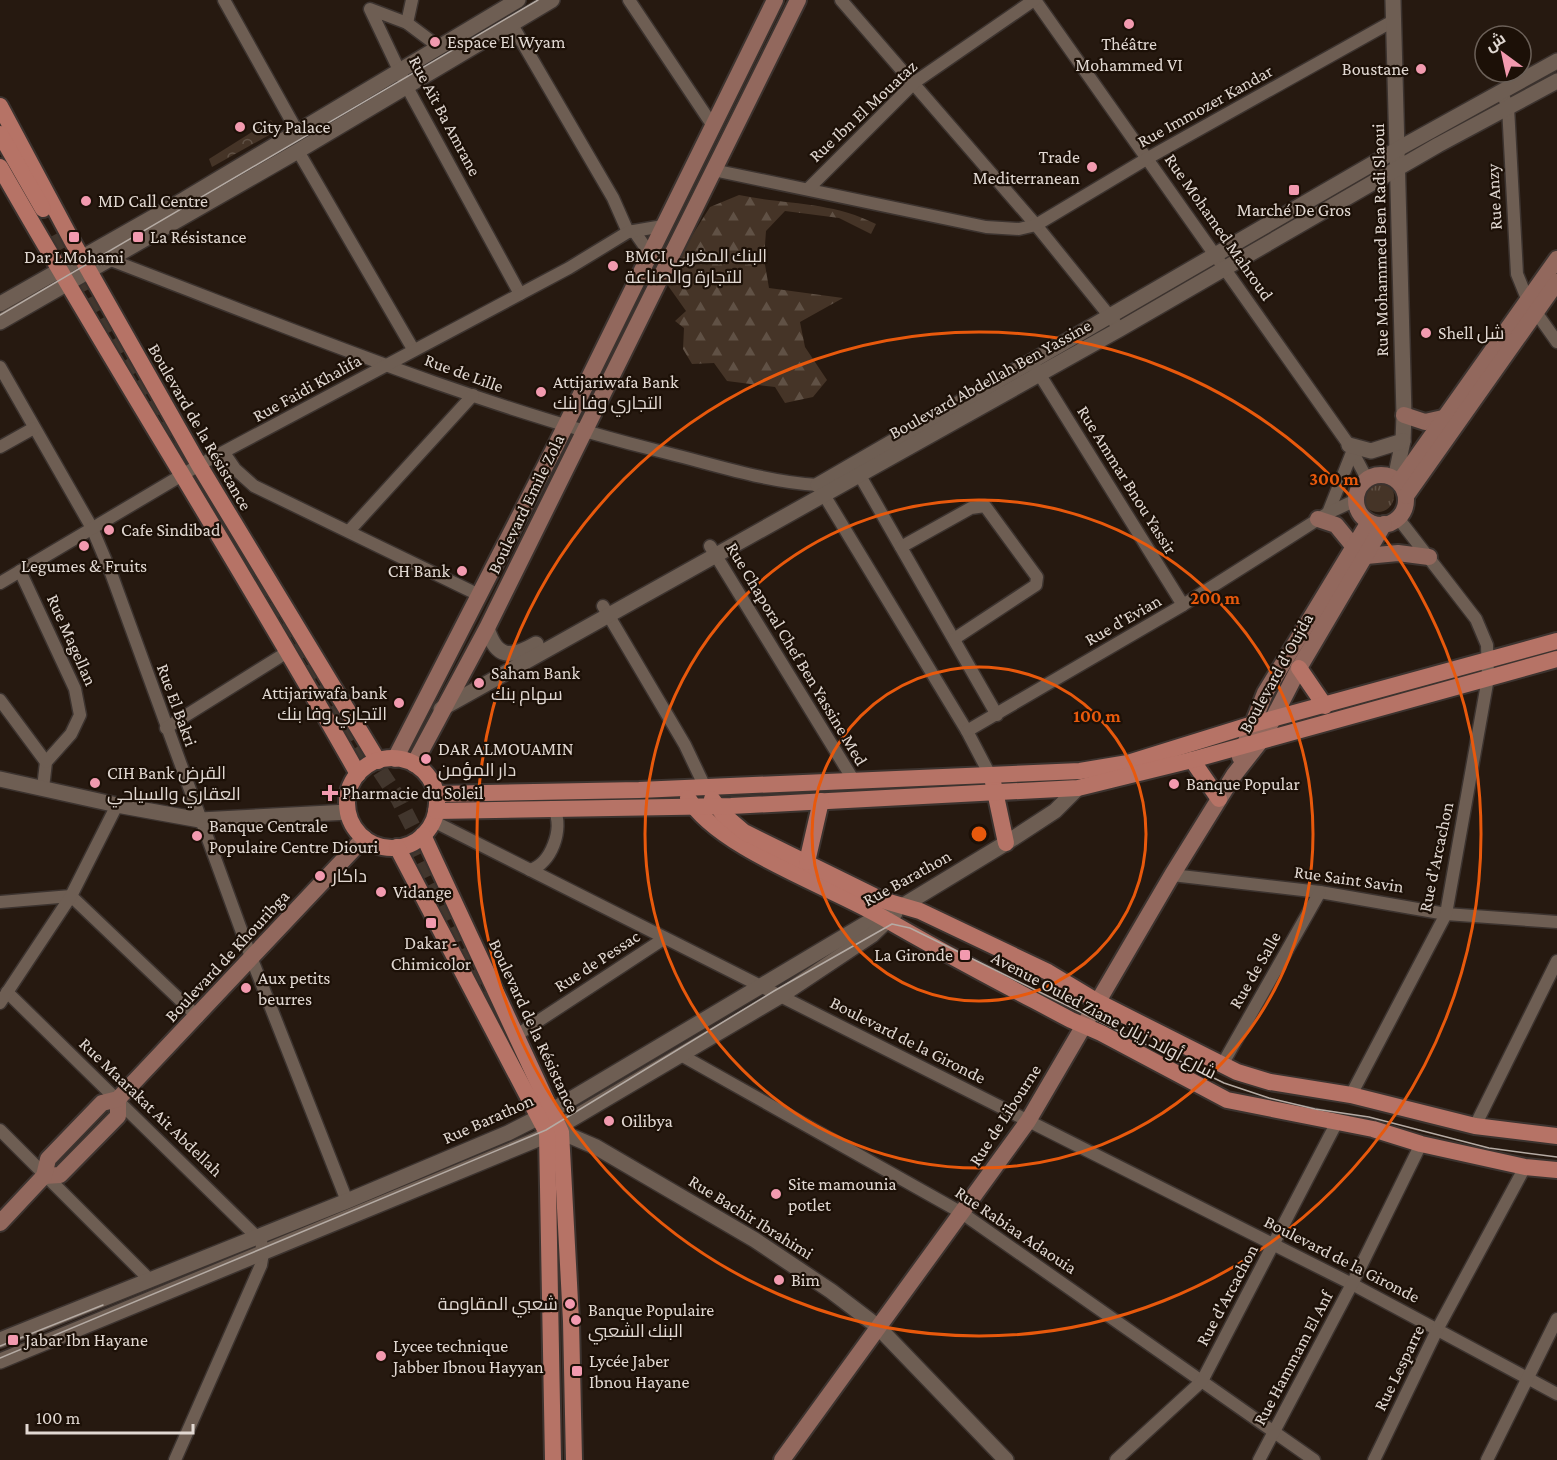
<svg xmlns="http://www.w3.org/2000/svg" width="1557" height="1460" font-family="'Crimson Pro',Cairo,serif">
  <style>
    .grass { fill: url(#grass-tufts) }
    .forest { fill: url(#forest-firs) }
    .park { fill: url(#park-crowns) }
    .lines { fill: none; stroke-linecap: round; stroke-linejoin: round }
    .primary-tunnel { stroke: #42362d; stroke-width: 16; stroke-dasharray: 16 8; stroke-linecap: butt }
    .minor-casing { stroke: #3c332f; stroke-width: 15 }
    .tertiary-casing { stroke: #3c332f; stroke-width: 18 }
    .secondary-casing { stroke: #3c332f; stroke-width: 20 }
    .primary-casing { stroke: #3c332f; stroke-width: 20 }
    .minor { stroke: #6e5e53; stroke-width: 12 }
    .tertiary { stroke: #6e5e53; stroke-width: 15 }
    .secondary { stroke: #92685d; stroke-width: 16 }
    .primary { stroke: #b67366; stroke-width: 16 }
    .tram { stroke: #b5aba4; stroke-width: 1.5 }
    .ring { fill: none; stroke: #e8590c; stroke-width: 3 }
    .poi-dot { fill: #f29aaf; stroke: #1c1007; stroke-width: 2 }
    .labels { text-anchor: middle; dominant-baseline: central; stroke-width: 4.5; stroke-linejoin: round; paint-order: stroke }
    .poi-label { font-size: 18px; fill: #e1d8d2; stroke: #1c1007; text-anchor: start }
    .street-label { font-size: 18px; fill: #e1d8d2; stroke: #1c1007 }
    .centre { fill: #e8590c; stroke: #1c1007; stroke-width: 3 }
    .ring-label { font-size: 18px; text-anchor: middle; font-weight: bold; fill: #e8590c; stroke: #1c1007; stroke-width: 4.5; stroke-linejoin: round; paint-order: stroke }
  </style>
  <defs>
    <pattern id="grass-tufts" width="24" height="20" patternUnits="userSpaceOnUse" patternTransform="scale(1.5)"><rect width="24" height="20" fill="#453427"/><path d="M3 7l-1-3M5 7V3M7 7l1-3M15 17l-1-3M17 17v-4M19 17l1-3" fill="none" stroke="#605145"/></pattern>
    <pattern id="forest-firs" width="22" height="20" patternUnits="userSpaceOnUse" patternTransform="scale(1.5)"><rect width="22" height="20" fill="#453427"/><path d="M5 1l3.5 6h-7zM16 11l3.5 6h-7z" fill="#605145"/></pattern>
    <pattern id="park-crowns" width="20" height="18" patternUnits="userSpaceOnUse" patternTransform="scale(1.5)"><rect width="20" height="18" fill="#453427"/><path d="M2 6a3 3 0 1 1 6 0M12 15a3 3 0 1 1 6 0" fill="none" stroke="#605145"/></pattern>
  </defs>
  <rect width="100%" height="100%" fill="#261910"/>
  <circle class="grass" cx="1378" cy="496" r="16"/>
  <path class="forest" d="M739 195C787 205 831 201 876 224L871 234 839 218 785 211 766 231 764 259 769 288 843 298 800 322 805 347 827 380 813 397 785 403 775 387 727 381 714 363 692 364 683 349 684 328 675 321 686 311 664 280 710 207Z"/>
  <polygon class="park" points="271,120 278,130 212,167 209,159"/>
  <g class="lines">
    <g class="primary-tunnel">
      <polyline points="56,234 102,320 186,466"/>
      <polyline points="244,563 369,766"/>
      <polyline points="367,751 398,798 425,851"/>
      <polyline points="410,841 503,1034"/>
    </g>
    <g class="minor-casing">
      <g id="minor">
        <polyline points="224,0 297,131"/>
        <polyline points="629,0 713,126"/>
        <polyline points="841,0 1036,225 1120,329"/>
        <polyline points="1035,0 1349,445 1367,479"/>
        <polyline points="407,23 412,0"/>
        <polyline points="511,23 613,198 628,232"/>
        <polyline points="439,47 407,23 370,9 407,87 520,294"/>
        <polyline points="1501,91 1508,107 1517,274 1528,301 1557,342"/>
        <polyline points="298,151 413,349"/>
        <polyline points="713,170 986,227 1019,229 1036,225 1148,158 1393,21"/>
        <polyline points="808,189 915,82 1034,0"/>
        <polyline points="634,231 650,254"/>
        <path d="M108 259C292 329 475 406 667 453 716 465 766 482 818 485L967 731 990 775"/>
        <polyline points="0,367 92,528 111,573 251,957 347,1201"/>
        <polyline points="1035,367 1183,605"/>
        <polyline points="0,447 34,428"/>
        <polyline points="224,453 235,469 254,486 479,595"/>
        <polyline points="859,474 997,715"/>
        <polyline points="1328,513 1353,450"/>
        <polyline points="349,531 473,395"/>
        <polyline points="710,546 854,781"/>
        <polyline points="901,547 971,508 985,506 1037,577 1036,585 954,639"/>
        <polyline points="20,571 75,689 80,715 71,734 46,762 43,788"/>
        <polyline points="0,583 199,465 569,268 628,232 663,226"/>
        <polyline points="603,606 685,745 704,785"/>
        <polyline points="0,700 46,762"/>
        <polyline points="166,728 289,651"/>
        <polyline points="967,731 1183,605 1328,513 1356,500"/>
        <polyline points="433,821 1352,1284 1557,1394"/>
        <path d="M530 870C551 864 564 829 554 809"/>
        <polyline points="1172,875 1320,892 1446,914 1557,922"/>
        <polyline points="0,902 71,896 198,1017"/>
        <polyline points="7,992 261,1241 263,1253 261,1265 175,1460"/>
        <polyline points="0,1003 71,896 117,805"/>
        <polyline points="517,1035 665,938"/>
        <polyline points="681,1055 962,1213 1314,1460"/>
        <polyline points="1222,1065 1320,892"/>
        <polyline points="1351,1095 1446,914 1488,678 1487,645 1476,619 1398,518"/>
        <polyline points="1475,1126 1557,961"/>
        <polyline points="0,1130 150,1280"/>
        <polyline points="1116,1460 1202,1381 1337,1122"/>
        <polyline points="1259,1460 1352,1284 1421,1144"/>
        <polyline points="1374,1460 1438,1328 1525,1167"/>
        <polyline points="1487,1460 1557,1319"/>
      </g>
    </g>
    <g class="tertiary-casing">
      <g id="tertiary">
        <polyline points="1393,0 1404,415 1403,441 1395,479"/>
        <polyline points="0,304 185,199 518,0"/>
        <polyline points="0,322 298,151 552,0"/>
        <polyline points="1349,445 1371,451 1403,441"/>
        <polyline points="818,485 1398,149 1557,61"/>
        <path d="M487 628C496 658 510 659 536 644"/>
        <polyline points="441,709 1120,329 1438,145 1557,81"/>
        <polyline points="0,779 117,805 200,820 348,812"/>
        <polyline points="561,1132 596,1147 755,1240 831,1291 877,1326 1006,1460"/>
        <polyline points="0,1340 347,1201 508,1133 551,1111 867,923 904,905 1006,843 1055,811 1078,788"/>
        <polyline points="0,1361 538,1139 782,995 872,935 895,913"/>
      </g>
    </g>
    <g class="secondary-casing">
      <g id="secondary">
        <polyline points="1404,415 1425,422 1443,418"/>
        <circle cx="1381" cy="500" r="25"/>
        <polyline points="1399,482 1557,259"/>
        <polyline points="1406,496 1557,282"/>
        <polyline points="1318,519 1336,525 1354,547"/>
        <polyline points="1366,556 1398,553 1429,557"/>
        <polyline points="1240,757 1265,693 1369,522"/>
        <polyline points="395,759 556,445 775,0"/>
        <polyline points="414,764 487,628 798,0"/>
        <polyline points="44,1176 60,1175 118,1116 118,1099"/>
        <polyline points="0,1223 44,1176 48,1159 102,1103 118,1099 364,838"/>
        <polyline points="782,1460 1028,1121 1172,875 1234,775 1263,738 1299,668 1384,524"/>
      </g>
    </g>
    <g class="primary-casing">
      <g id="primary">
        <polyline points="0,106 71,239 199,465 378,761"/>
        <polyline points="0,134 43,209"/>
        <path d="M0 167C116 371 243 569 358 774"/>
        <polyline points="1299,668 1325,706"/>
        <circle cx="392" cy="803" r="45"/>
        <polyline points="1192,760 1219,799"/>
        <polyline points="993,782 1006,843"/>
        <polyline points="436,794 639,790 1080,771 1128,763 1250,725 1557,641"/>
        <path d="M688 798C718 849 835 888 887 920 947 955 1009 987 1071 1020L1101 1033 1227 1100 1373 1129 1421 1144 1525 1167 1557 1170"/>
        <polyline points="712,799 723,814 744,832 882,900 920,911 1048,972 1098,1002 1237,1072 1270,1082 1351,1095 1475,1126 1557,1136"/>
        <polyline points="436,811 731,806 1078,788 1192,760 1557,659"/>
        <polyline points="423,835 561,1132 571,1321 574,1460"/>
        <polyline points="397,847 547,1133 553,1460"/>
        <polyline points="807,862 821,801"/>
      </g>
    </g>
    <use href="#minor" class="minor"/>
    <use href="#tertiary" class="tertiary"/>
    <use href="#secondary" class="secondary"/>
    <use href="#primary" class="primary"/>
    <g class="tram">
      <polyline points="0,315 538,0"/>
      <polyline points="0,1346 103,1305"/>
      <polyline points="0,1358 546,1130 774,991 892,924 910,928 1224,1083 1269,1098 1315,1109 1369,1117 1489,1148 1557,1157"/>
    </g>
  </g>
  <g class="ring">
    <circle cx="979" cy="834" r="167"/>
    <circle cx="979" cy="834" r="334"/>
    <circle cx="979" cy="834" r="502"/>
  </g>
  <g class="poi-dot">
    <circle cx="1129" cy="24" r="6"/>
    <circle cx="435" cy="42" r="6"/>
    <circle cx="1421" cy="69" r="6"/>
    <circle cx="240" cy="127" r="6"/>
    <circle cx="1092" cy="167" r="6"/>
    <rect x="1288" y="184" width="12" height="12" rx="3"/>
    <circle cx="86" cy="201" r="6"/>
    <rect x="68" y="231" width="12" height="12" rx="3"/>
    <rect x="132" y="231" width="12" height="12" rx="3"/>
    <circle cx="613" cy="266" r="6"/>
    <circle cx="1426" cy="333" r="6"/>
    <circle cx="541" cy="392" r="6"/>
    <circle cx="109" cy="530" r="6"/>
    <circle cx="84" cy="546" r="6"/>
    <circle cx="462" cy="571" r="6"/>
    <circle cx="479" cy="683" r="6"/>
    <circle cx="399" cy="703" r="6"/>
    <circle cx="426" cy="759" r="6"/>
    <circle cx="95" cy="783" r="6"/>
    <circle cx="1174" cy="784" r="6"/>
    <path d="M327 784h6v6h6v6h-6v6h-6v-6h-6v-6h6z"/>
    <circle cx="197" cy="836" r="6"/>
    <circle cx="320" cy="876" r="6"/>
    <circle cx="381" cy="892" r="6"/>
    <rect x="425" y="917" width="12" height="12" rx="3"/>
    <rect x="959" y="949" width="12" height="12" rx="3"/>
    <circle cx="246" cy="988" r="6"/>
    <circle cx="609" cy="1121" r="6"/>
    <circle cx="776" cy="1194" r="6"/>
    <circle cx="779" cy="1280" r="6"/>
    <circle cx="570" cy="1304" r="6"/>
    <circle cx="576" cy="1320" r="6"/>
    <rect x="7" y="1334" width="12" height="12" rx="3"/>
    <circle cx="381" cy="1356" r="6"/>
    <rect x="571" y="1365" width="12" height="12" rx="3"/>
  </g>
  <g class="labels">
    <g class="poi-label">
      <text x="447" y="42">Espace El Wyam</text>
      <text x="1129" y="44" text-anchor="middle">Théâtre<tspan x="1129" dy="21">Mohammed VI</tspan></text>
      <text x="1409" y="69" text-anchor="end">Boustane</text>
      <text x="252" y="127">City Palace</text>
      <text x="1080" y="157" text-anchor="end">Trade<tspan x="1080" dy="21">Mediterranean</tspan></text>
      <text x="98" y="201">MD Call Centre</text>
      <text x="1294" y="210" text-anchor="middle">Marché De Gros</text>
      <text x="150" y="237">La Résistance</text>
      <text x="625" y="256">BMCI البنك المغربي<tspan x="625" dy="21">للتجارة والصناعة</tspan></text>
      <text x="74" y="257" text-anchor="middle">Dar LMohami</text>
      <text x="1438" y="333">Shell شل</text>
      <text x="553" y="382">Attijariwafa Bank<tspan x="553" dy="21">التجاري وفا بنك</tspan></text>
      <text x="121" y="530">Cafe Sindibad</text>
      <text x="84" y="566" text-anchor="middle">Legumes &amp; Fruits</text>
      <text x="450" y="571" text-anchor="end">CH Bank</text>
      <text x="491" y="673">Saham Bank<tspan x="491" dy="21">سهام بنك</tspan></text>
      <text x="387" y="693" text-anchor="end">Attijariwafa bank<tspan x="387" dy="21">التجاري وفا بنك</tspan></text>
      <text x="438" y="749">DAR ALMOUAMIN<tspan x="438" dy="21">دار المؤمن</tspan></text>
      <text x="107" y="773">CIH Bank القرض<tspan x="107" dy="21">العقاري والسياحي</tspan></text>
      <text x="1186" y="784">Banque Popular</text>
      <text x="342" y="793">Pharmacie du Soleil</text>
      <text x="209" y="826">Banque Centrale<tspan x="209" dy="21">Populaire Centre Diouri</tspan></text>
      <text x="332" y="876">داكار</text>
      <text x="393" y="892">Vidange</text>
      <text x="431" y="943" text-anchor="middle">Dakar -<tspan x="431" dy="21">Chimicolor</tspan></text>
      <text x="953" y="955" text-anchor="end">La Gironde</text>
      <text x="258" y="978">Aux petits<tspan x="258" dy="21">beurres</tspan></text>
      <text x="621" y="1121">Oilibya</text>
      <text x="788" y="1184">Site mamounia<tspan x="788" dy="21">potlet</tspan></text>
      <text x="791" y="1280">Bim</text>
      <text x="558" y="1304" text-anchor="end">شعبي المقاومة</text>
      <text x="588" y="1310">Banque Populaire<tspan x="588" dy="21">البنك الشعبي</tspan></text>
      <text x="25" y="1340">Jabar Ibn Hayane</text>
      <text x="393" y="1346">Lycee technique<tspan x="393" dy="21">Jabber Ibnou Hayyan</tspan></text>
      <text x="589" y="1361">Lycée Jaber<tspan x="589" dy="21">Ibnou Hayane</tspan></text>
    </g>
    <g class="street-label">
      <text transform="translate(1205 106) rotate(-29)">Rue Immozer Kandar</text>
      <text transform="translate(863 111) rotate(-43)">Rue Ibn El Mouataz</text>
      <text transform="translate(445 116) rotate(62)">Rue Aït Ba Amrane</text>
      <text transform="translate(1494 197) rotate(-93)">Rue Anzy</text>
      <text transform="translate(1219 227) rotate(55)">Rue Mohamed Mahroud</text>
      <text transform="translate(1380 240) rotate(-91)">Rue Mohammed Ben Radi Slaoui</text>
      <text transform="translate(464 373) rotate(20)">Rue de Lille</text>
      <text transform="translate(990 379) rotate(-29)">Boulevard Abdellah Ben Yassine</text>
      <text transform="translate(307 388) rotate(-29)">Rue Faidi Khalifa</text>
      <text transform="translate(200 427) rotate(60)">Boulevard de la Résistance</text>
      <text transform="translate(1127 480) rotate(58)">Rue Ammar Bnou Yassir</text>
      <text transform="translate(526 504) rotate(-64)">Boulevard Emile Zola</text>
      <text transform="translate(1123 620) rotate(-30)">Rue d'Evian</text>
      <text transform="translate(72 640) rotate(66)">Rue Magellan</text>
      <text transform="translate(797 654) rotate(59)">Rue Chaporal Chef Ben Yassine Med</text>
      <text transform="translate(1276 673) rotate(-61)">Boulevard d'Oujda</text>
      <text transform="translate(177 705) rotate(70)">Rue El Bakri</text>
      <text transform="translate(1436 857) rotate(-78)">Rue d'Arcachon</text>
      <text transform="translate(907 878) rotate(-29)">Rue Barathon</text>
      <text transform="translate(1349 879) rotate(8)">Rue Saint Savin</text>
      <text transform="translate(227 956) rotate(-47)">Boulevard de Khouribga</text>
      <text transform="translate(597 961) rotate(-33)">Rue de Pessac</text>
      <text transform="translate(1255 970) rotate(-60)">Rue de Salle</text>
      <text transform="translate(1104 1015) rotate(28)">Avenue Ouled Ziane شارع أولاد زيان</text>
      <text transform="translate(534 1026) rotate(65)">Boulevard de la Résistance</text>
      <text transform="translate(908 1040) rotate(27)">Boulevard de la Gironde</text>
      <text transform="translate(151 1107) rotate(44)">Rue Maarakat Ait Abdellah</text>
      <text transform="translate(1005 1115) rotate(-57)">Rue de Libourne</text>
      <text transform="translate(488 1119) rotate(-24)">Rue Barathon</text>
      <text transform="translate(751 1217) rotate(32)">Rue Bachir Ibrahimi</text>
      <text transform="translate(1016 1230) rotate(34)">Rue Rabiaa Adaouia</text>
      <text transform="translate(1342 1259) rotate(27)">Boulevard de la Gironde</text>
      <text transform="translate(1227 1295) rotate(-62)">Rue d'Arcachon</text>
      <text transform="translate(1293 1358) rotate(-62)">Rue Hammam El Anf</text>
      <text transform="translate(1399 1368) rotate(-64)">Rue Lesparre</text>
    </g>
  </g>
  <circle cx="979" cy="834" r="9" class="centre"/>
  <g class="ring-label">
    <text x="1334" y="485">300 m</text>
    <text x="1215" y="604">200 m</text>
    <text x="1097" y="722">100 m</text>
  </g>
  <g transform="translate(1503 54) rotate(327)"><circle r="28" fill="#1c1007" stroke="#6b6058" stroke-width="1.5"/>
  <path d="M0-4.5L10 22L0 15L-10 22Z" fill="#f29aaf"/>
  <text y="-9" font-size="16" font-weight="bold" text-anchor="middle" fill="#e1d8d2">ش</text>
  </g>
  <path d="M27 1424v9h166v-9" fill="none" stroke="#e1d8d2" stroke-width="3"/>
  <text x="36" y="1424" font-size="18" fill="#e1d8d2" stroke="#1c1007" stroke-width="4.5" paint-order="stroke">100 m</text>
</svg>
